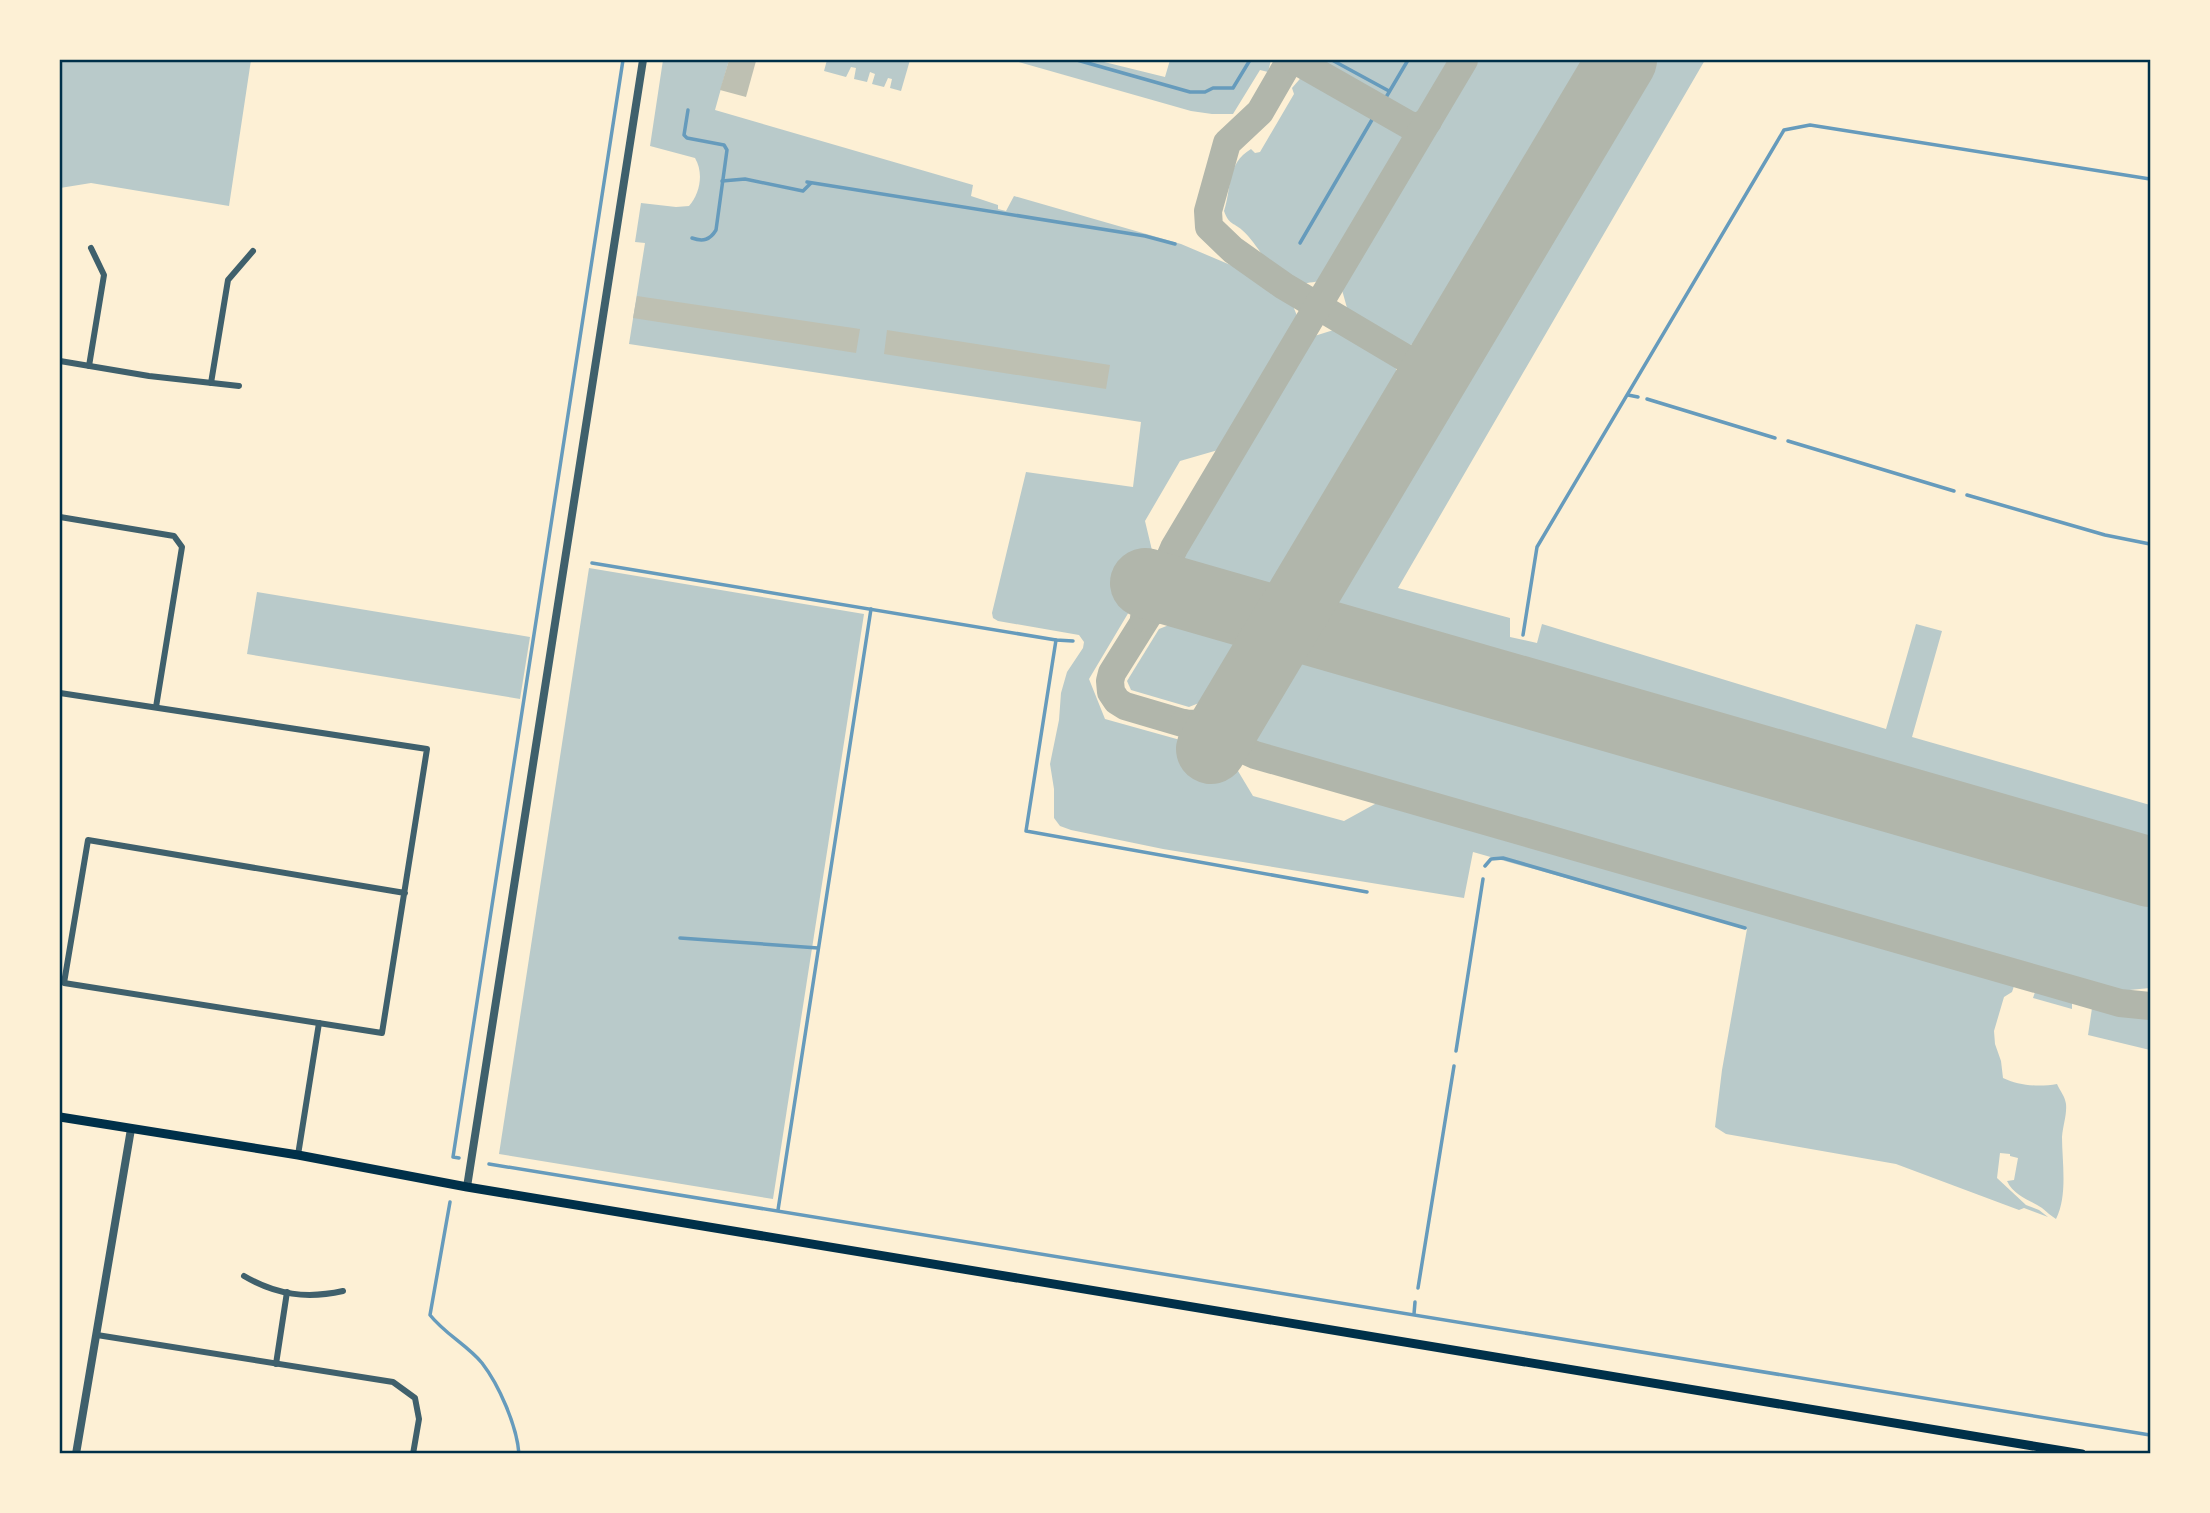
<svg xmlns="http://www.w3.org/2000/svg" width="2210" height="1513" font-family="'Asap Condensed',sans-serif">
  <style>
    .green { fill: #b9caca }
    .lines { fill: none; stroke-linecap: round; stroke-linejoin: round }
    .stream { stroke: #669bbc; stroke-width: 3.5 }
    .taxiway { stroke: #b1b6ab; stroke-width: 28 }
    .runway { stroke: #b1b6ab; stroke-width: 70 }
    .building { fill: #bec0b2 }
    .minor { stroke: #3f606c; stroke-width: 6 }
    .tertiary { stroke: #3f606c; stroke-width: 8 }
    .secondary { stroke: #003049; stroke-width: 9 }
    .neatline { fill: none; stroke: #003049; stroke-width: 2.5 }
  </style>
  <rect width="100%" height="100%" fill="#fdf0d5"/>
  <g class="green">
    <polygon points="60,60 251,60 229,206 91,183 60,188"/>
    <path d="M663 60H729L715 110 973 185 971 196 998 205V209L1006 211 1014 196 1181 244 1240 269 1280 290 1293 306 1300 323 1225 448 1180 461 1145 521 1156 567 1145 564 1136 600 1089 679 1105 719 1191 743 1223 763 1229 756 1253 796 1344 821 1384 799 2013 979 2015 983 2012 992 2004 997 1994 1031 1995 1044 2001 1061 2003 1078C2019 1086 2040 1087 2057 1084 2060 1091 2065 1096 2066 1104 2067 1115 2063 1125 2062 1137 2062 1162 2068 1195 2056 1219 2051 1216 2047 1212 2042 1208 2030 1200 2014 1196 2007 1181L2014 1180 2018 1158 2010 1156V1154L2000 1153 1997 1178 2026 1205 2039 1210 2048 1217 2024 1208 2019 1210 1896 1164 1726 1134 1715 1127 1722 1070 1747 929 1473 852 1464 898 1163 849 1071 830 1060 826 1054 818V789L1050 764 1059 720 1061 693 1067 672 1083 648 1084 642 1079 635 998 621 993 618 992 613 1026 472 1133 487 1141 422 629 344 645 243 635 242 641 203 676 207 689 206C700 194 704 173 695 158L650 146Z"/>
    <polygon points="827,60 910,60 901,91 890,88 892,79 888,78 884,87 872,84 875,74 870,72 867,82 854,79 856,68 851,67 846,77 824,71"/>
    <polygon points="1012,60 1096,60 1165,77 1170,60 1271,60 1268,72 1260,70 1233,114 1212,114 1191,111"/>
    <polygon points="1306,60 1457,60 1422,118 1404,115"/>
    <polygon points="1473,60 1601,60 1435,339 1402,347 1349,315 1340,283"/>
    <polygon points="1642,60 1705,60 1398,588 1510,618 1510,637 1537,643 1542,624 1886,729 1916,624 1942,631 1912,737 2150,805 2150,853 1313,613"/>
    <path d="M1305 73 1394 124 1408 139 1328 277C1322 281 1315 282 1307 283 1272 286 1264 249 1242 230 1233 222 1229 225 1224 211 1232 188 1226 164 1251 149L1255 153 1260 152 1294 94 1292 88Z"/>
    <polygon points="1340,328 1394,361 1402,393 1278,603 1190,576 1180,550 1308,338"/>
    <polygon points="589,568 864,614 773,1199 499,1154"/>
    <polygon points="257,592 530,637 520,699 247,654"/>
    <polygon points="1194,615 1259,634 1224,693 1189,707 1131,690 1127,681 1159,629"/>
    <polygon points="1295,644 2150,889 2150,988 2109,992 1259,749 1248,722"/>
    <polygon points="2037,986 2072,996 2072,1009 2033,998"/>
    <polygon points="2097,1003 2150,1018 2150,1050 2088,1035 2092,1008"/>
  </g>
  <g class="lines">
    <g class="stream">
      <polyline points="1077,60 1190,92 1205,92 1213,88 1233,88 1250,60"/>
      <polyline points="1332,60 1389,91"/>
      <polyline points="1385,99 1408,60"/>
      <path d="M688 110 684 135 687 138 724 145 727 150 716 230C710 240 703 242 692 238"/>
      <polyline points="722,181 745,179 803,191 811,183"/>
      <polyline points="807,182 1145,236 1175,244"/>
      <polyline points="1300,243 1373,118"/>
      <polyline points="1628,395 1638,397"/>
      <polyline points="1647,399 1775,438"/>
      <polyline points="1788,441 1954,491"/>
      <polyline points="1967,495 2105,535 2150,544"/>
      <polyline points="592,563 1056,640 1073,641"/>
      <polyline points="1523,635 1537,547 1784,130 1810,125 2150,179"/>
      <polyline points="1056,640 1026,831 1367,892"/>
      <polyline points="1485,866 1491,859 1503,858 1745,928"/>
      <polyline points="680,938 818,948"/>
      <polyline points="1456,1051 1483,879"/>
      <polyline points="459,1158 453,1157 623,60"/>
      <polyline points="489,1164 2150,1435"/>
      <path d="M450 1202 430 1315C445 1334 467 1345 482 1363 499 1385 517 1426 519 1454"/>
      <polyline points="778,1210 871,609"/>
      <polyline points="1418,1288 1454,1066"/>
      <polyline points="1414,1314 1415,1302"/>
    </g>
    <g class="taxiway">
      <polyline points="1290,60 1260,112 1227,143 1208,211 1209,227 1233,250 1284,286 1434,375"/>
      <polyline points="1295,60 1409,125 1418,127 1428,121"/>
      <polyline points="1203,600 1187,599 1169,602 1149,614 1112,673 1110,681 1111,692 1117,701 1125,706 1186,724 1255,755 2120,1003 2150,1006"/>
      <polyline points="1144,618 1174,548 1464,60"/>
      <path d="M1184 723C1205 726 1226 719 1240 701"/>
    </g>
    <g class="runway">
      <polyline points="1145,583 2150,872"/>
      <polyline points="1211,749 1622,60"/>
    </g>
  </g>
  <g class="building">
    <polygon points="729,60 756,61 746,97 720,90"/>
    <polygon points="637,296 860,329 856,353 633,318"/>
    <polygon points="887,330 1110,365 1106,389 884,354"/>
  </g>
  <g class="lines">
    <g class="minor">
      <polyline points="60,361 149,376 239,386"/>
      <polyline points="89,366 104,275 91,248"/>
      <polyline points="211,383 228,280 253,251"/>
      <polyline points="60,517 174,536 182,547 156,707"/>
      <polyline points="60,693 427,749 382,1033 64,983 88,840 405,893"/>
      <polyline points="298,1155 319,1023"/>
      <path d="M244 1276C276 1295 307 1299 343 1291"/>
      <polyline points="97,1335 393,1382 415,1398 419,1419 413,1454"/>
      <polyline points="276,1364 287,1292"/>
    </g>
    <g class="tertiary">
      <polyline points="467,1187 643,60"/>
      <polyline points="76,1454 131,1129"/>
    </g>
    <polyline class="secondary" points="60,1117 298,1155 467,1187 2082,1454"/>
  </g>
  <rect width="2210" height="1513" fill="none" stroke="#fdf0d5" stroke-width="122"/>
  <rect x="61" y="61" width="2088" height="1391" class="neatline"/>
</svg>
